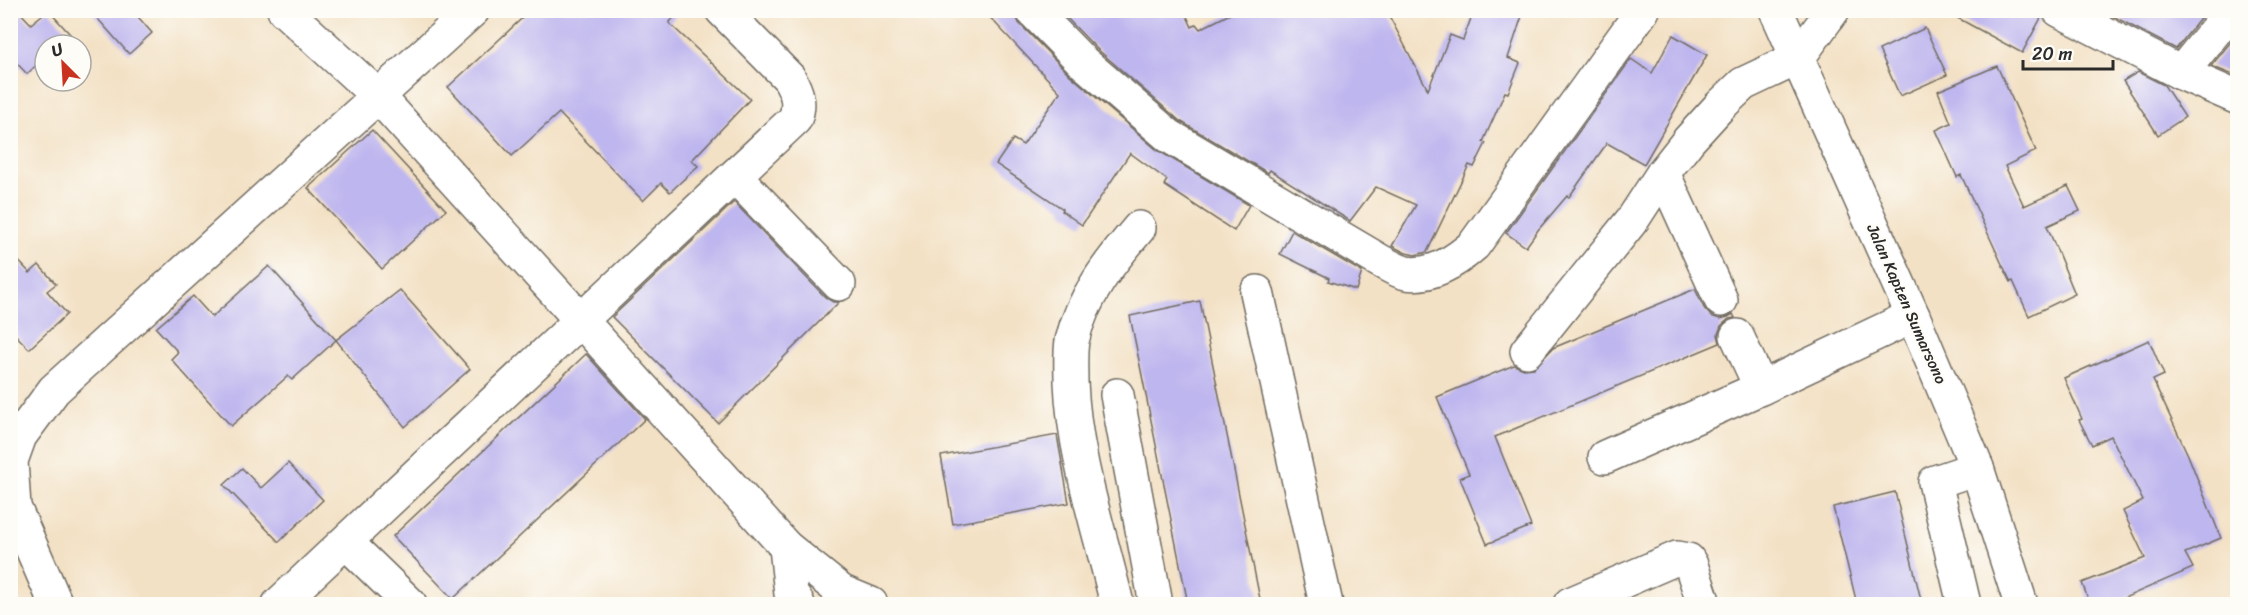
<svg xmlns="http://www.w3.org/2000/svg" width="2248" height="615" font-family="Sriracha,sans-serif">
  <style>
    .building { fill: #beb6ee }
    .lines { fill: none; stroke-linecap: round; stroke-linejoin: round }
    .minor-casing { stroke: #716b61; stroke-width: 36 }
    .highway-casing { stroke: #716b61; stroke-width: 36 }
    .minor { stroke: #fff; stroke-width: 33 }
    .highway { stroke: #fff; stroke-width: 33 }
    .labels { text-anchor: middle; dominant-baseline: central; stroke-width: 4.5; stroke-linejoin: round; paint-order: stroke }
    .street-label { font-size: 16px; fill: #2b2b2b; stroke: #fdfcf7 }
  </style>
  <rect width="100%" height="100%" fill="#fdfcf7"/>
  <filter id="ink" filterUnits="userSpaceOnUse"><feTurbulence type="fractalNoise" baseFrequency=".0167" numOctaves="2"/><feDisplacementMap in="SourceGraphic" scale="12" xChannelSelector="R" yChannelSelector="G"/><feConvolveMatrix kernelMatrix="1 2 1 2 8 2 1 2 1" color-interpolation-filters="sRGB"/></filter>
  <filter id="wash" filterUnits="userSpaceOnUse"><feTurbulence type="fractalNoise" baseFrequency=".008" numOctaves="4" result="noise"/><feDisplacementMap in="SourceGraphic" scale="24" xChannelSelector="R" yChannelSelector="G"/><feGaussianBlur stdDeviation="1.35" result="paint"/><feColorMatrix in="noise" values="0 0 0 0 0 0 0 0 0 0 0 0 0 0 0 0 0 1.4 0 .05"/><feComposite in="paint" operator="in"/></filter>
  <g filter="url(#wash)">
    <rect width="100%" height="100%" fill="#f3e1c5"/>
    <g id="blocks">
      <g class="building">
        <polygon points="10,10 18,10 31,24 48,10 80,45 45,45 45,57 27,74 10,56"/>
        <polygon points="90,10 132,10 152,33 129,54"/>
        <polygon points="531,10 681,10 669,23 750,99 692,160 698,166 670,192 661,183 643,201 559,113 512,156 448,87"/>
        <polygon points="983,10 1014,10 1019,23 1070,75 1157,150 1249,205 1234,231 1164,185 1167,180 1130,153 1082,225 1062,211 1063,209 996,164 1013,139 1023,145 1060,92"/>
        <polygon points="1059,10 1184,10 1192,27 1196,24 1200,29 1238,10 1386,10 1428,90 1450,35 1463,40 1474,10 1524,10 1508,58 1520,63 1508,93 1505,92 1483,142 1486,143 1474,167 1469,165 1427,252 1415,255 1406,253 1392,246 1416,205 1376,187 1350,221 1270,170 1268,173 1180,121 1096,48"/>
        <polygon points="1943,10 2040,10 2042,16 2022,53"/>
        <polygon points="2101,10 2207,10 2176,49"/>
        <polygon points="1925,28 1947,75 1900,96 1879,50"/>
        <polygon points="2238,33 2238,77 2211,66"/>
        <polygon points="1673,35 1707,55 1644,164 1607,143 1569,197 1567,196 1538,230 1526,247 1506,233 1631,59 1652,73"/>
        <polygon points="1997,66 2036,151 2005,166 2024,206 2068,186 2080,211 2047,226 2075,294 2029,316 2013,281 2011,282 2001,262 1961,175 1957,177 1936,130 1951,123 1938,91"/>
        <polygon points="2138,72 2164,85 2185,117 2158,135 2123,81"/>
        <polygon points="372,130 446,210 382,269 308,188"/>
        <polygon points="734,202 825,297 833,302 839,302 718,423 612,317"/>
        <polygon points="1292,231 1362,272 1356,290 1328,281 1329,278 1280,254"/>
        <polygon points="10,252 30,273 39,265 56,284 47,291 67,314 29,349 10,329"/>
        <polygon points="269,266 336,340 292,380 288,376 231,426 171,359 178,352 156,328 193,296 212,317"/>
        <polygon points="1695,289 1704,308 1711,316 1720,319 1728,317 1733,314 1735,318 1729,319 1721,326 1718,334 1720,343 1495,437 1531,526 1487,544 1460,478 1469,474 1437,397 1514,365 1524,369 1534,368 1553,348"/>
        <polygon points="400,290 470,369 405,427 336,340"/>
        <polygon points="1200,301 1261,604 1188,604 1130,316"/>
        <polygon points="2149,340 2164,375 2153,380 2188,455 2221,538 2185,553 2193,568 2124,598 2127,604 2090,604 2082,583 2145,558 2123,511 2143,501 2111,436 2092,445 2079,420 2082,419 2064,378"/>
        <polygon points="586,354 645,419 453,599 393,536"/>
        <polygon points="1057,435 1069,503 953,524 941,456"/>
        <polygon points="288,463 323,500 279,542 224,485 242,468 261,488"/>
        <polygon points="1895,492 1922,604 1857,604 1833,507"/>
      </g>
    </g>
  </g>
  <g filter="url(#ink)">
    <use href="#blocks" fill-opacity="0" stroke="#716b61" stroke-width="1.5"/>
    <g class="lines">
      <g class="minor-casing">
        <g id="minor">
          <polyline points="284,10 378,96 786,547 842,592 871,604"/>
          <path d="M1032 10 1083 62 1169 136 1380 261C1388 265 1397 271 1406 273 1431 277 1456 261 1474 245L1643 10"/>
          <polyline points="2059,10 2181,73 2238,98"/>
          <polyline points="2181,73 2232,10"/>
          <polyline points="1663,173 1721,300"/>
          <polyline points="735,176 839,284"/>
          <polyline points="1257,292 1326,604"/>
          <polyline points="1737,336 1761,388"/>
          <polyline points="1527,351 1633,219 1663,173 1689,140 1720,106 1743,84 1798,58 1833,10"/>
          <polyline points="1117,395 1156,604"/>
          <polyline points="1605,457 1761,388 1913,316"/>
          <polyline points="347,543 410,604"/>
          <polyline points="786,547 791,594 798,604"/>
          <polyline points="56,604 14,507 11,461 20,436 54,390 473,10"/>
          <path d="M279 604 795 119C801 103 797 92 789 78L722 10"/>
          <path d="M1117 604C1100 531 1074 458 1071 382 1071 369 1070 353 1072 341 1082 297 1111 261 1139 228"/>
          <polyline points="1570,604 1677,558 1688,560 1691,565 1704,604"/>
          <polyline points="1964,604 1935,482 1977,468"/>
        </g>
      </g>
      <g class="highway-casing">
        <polyline id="highway" points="1776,10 1913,316 1977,468 2021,604"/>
      </g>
      <use href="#minor" class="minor"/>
      <use href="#highway" class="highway"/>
    </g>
  </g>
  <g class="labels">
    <g class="street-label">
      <text transform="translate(1907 304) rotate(66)">Jalan Kapten Sumarsono</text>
    </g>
  </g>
  <rect width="2248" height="615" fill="none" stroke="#fdfcf7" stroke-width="36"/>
  <g transform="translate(63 63) rotate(336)"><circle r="28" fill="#fdfcf7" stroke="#a9a8a5" stroke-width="1.5"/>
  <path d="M0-4.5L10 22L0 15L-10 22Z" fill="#c8321e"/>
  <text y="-9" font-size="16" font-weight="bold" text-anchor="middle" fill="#2b2b2b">U</text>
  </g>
  <path d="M2023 60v9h90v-9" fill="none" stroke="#2b2b2b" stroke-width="3"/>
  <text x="2032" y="60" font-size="18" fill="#2b2b2b" stroke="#fdfcf7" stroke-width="4.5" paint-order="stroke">20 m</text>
</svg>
